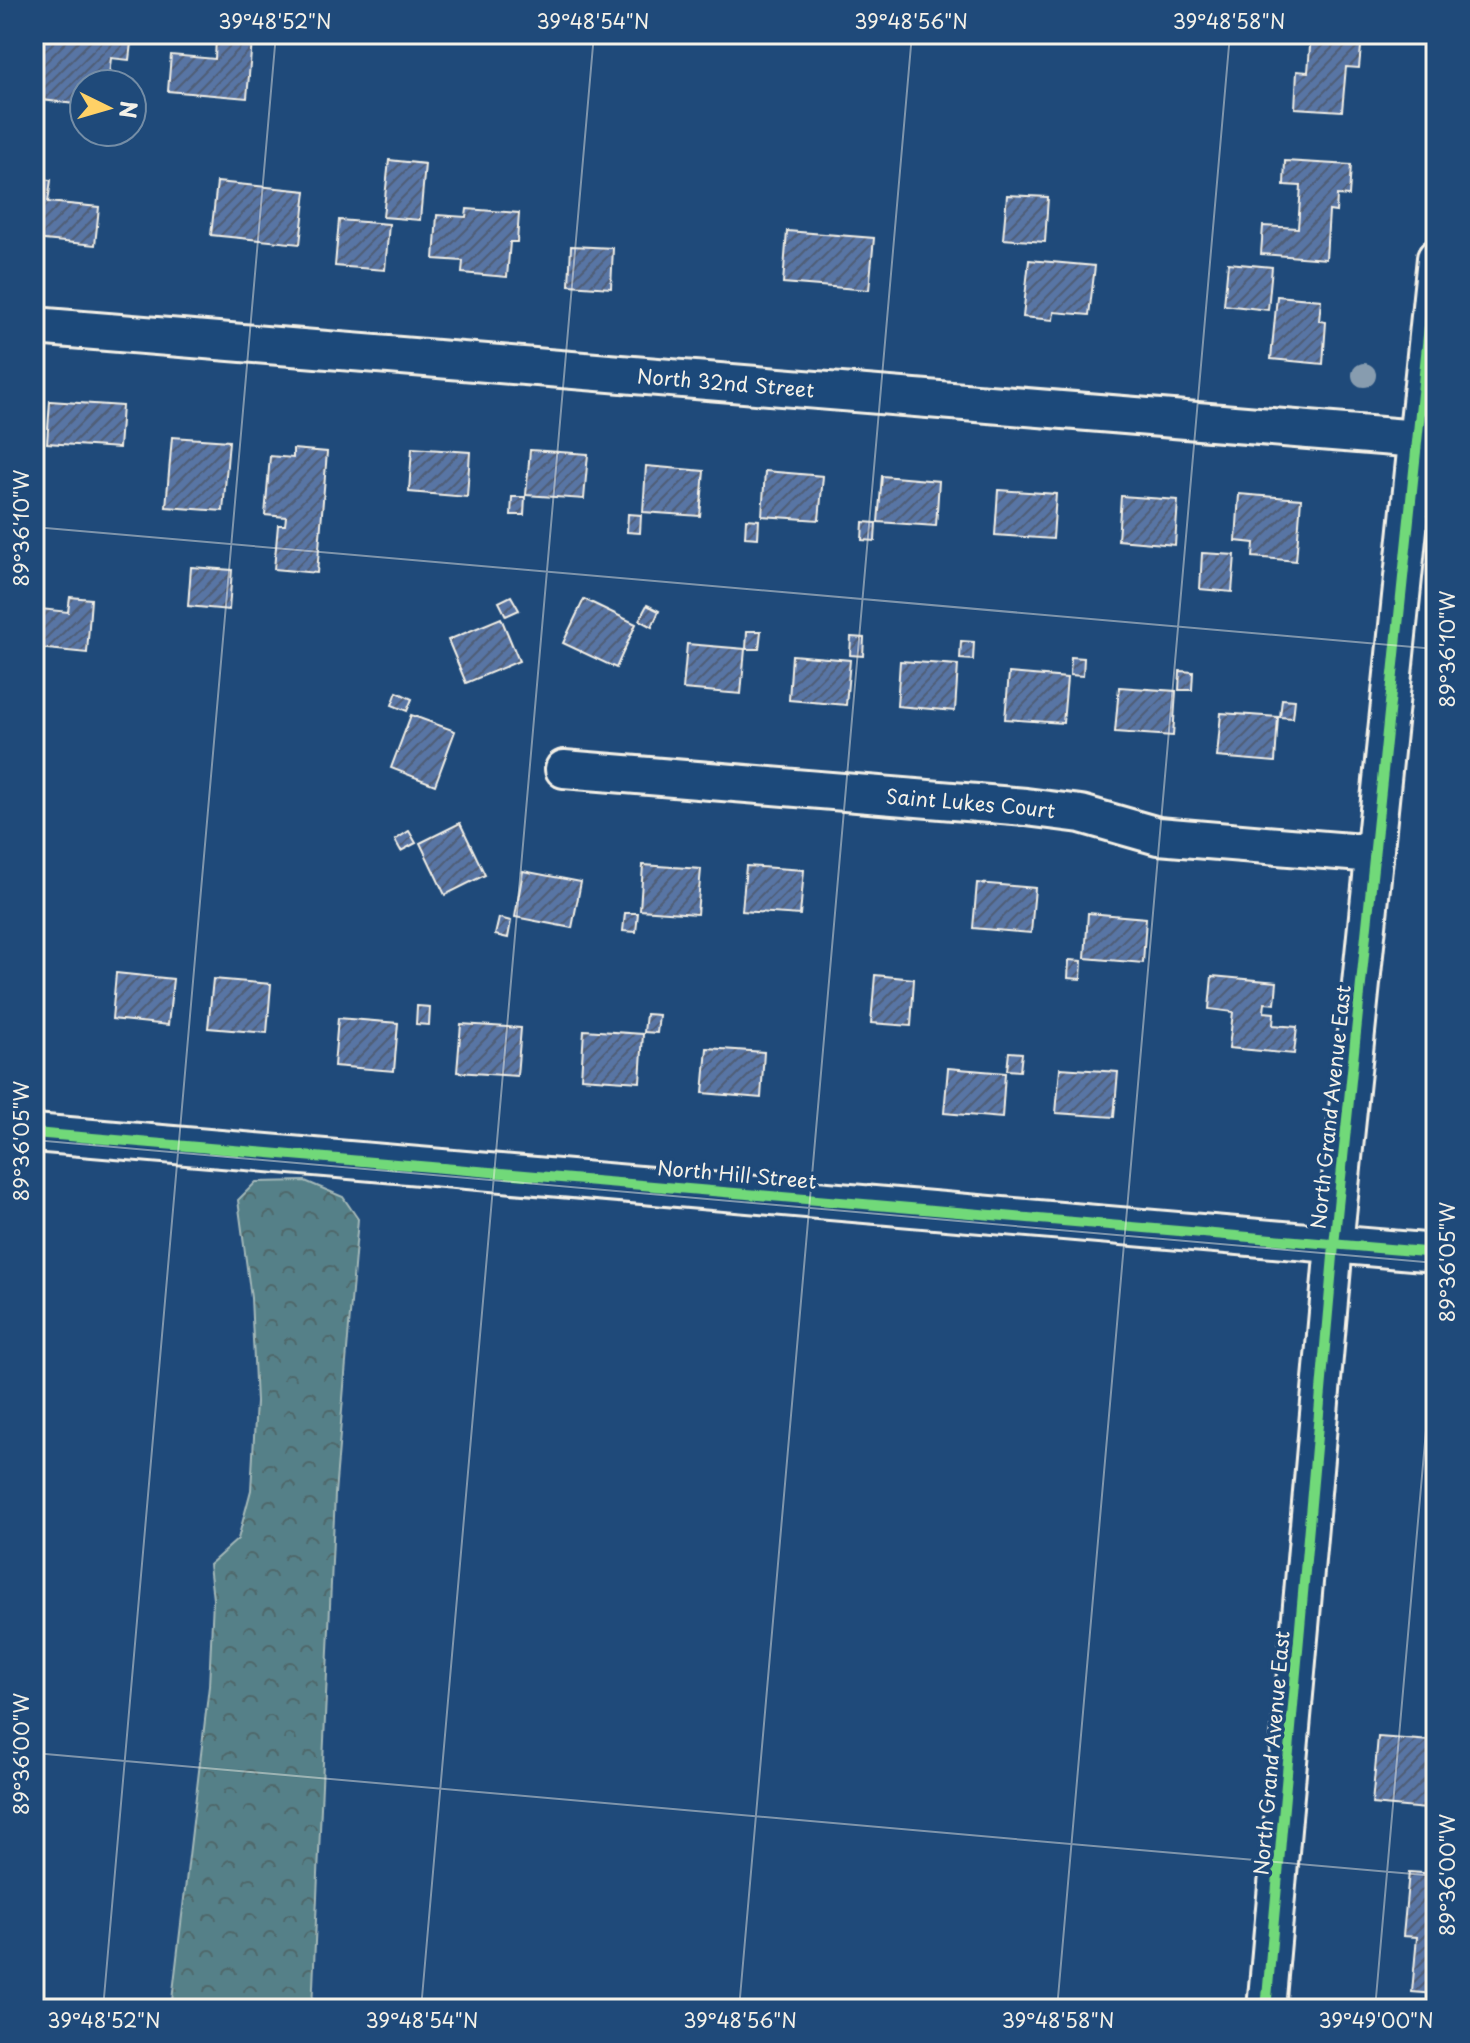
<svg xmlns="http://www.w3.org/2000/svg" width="1470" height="2043" font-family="'Playpen Sans',sans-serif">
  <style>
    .forest { fill: url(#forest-crowns); stroke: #a4b8b8; stroke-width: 2 }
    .building { fill: url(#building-hatch); stroke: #f4f1e8; stroke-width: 2 }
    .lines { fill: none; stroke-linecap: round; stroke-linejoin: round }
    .minor-casing { stroke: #f4f1e8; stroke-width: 42 }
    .minor { stroke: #1f4a7a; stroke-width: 36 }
    .cycleway-casing { stroke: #1f4a7a; stroke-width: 15 }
    .cycleway { stroke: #71d979; stroke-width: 10 }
    .tree { fill: #879caf }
    .ticks { fill: none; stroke: #f4f1e8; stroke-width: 2; stroke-opacity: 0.45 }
    .labels { text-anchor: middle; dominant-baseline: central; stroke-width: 7; stroke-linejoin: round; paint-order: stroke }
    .street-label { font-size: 20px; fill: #f4f1e8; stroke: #1f4a7a }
    .neatline { fill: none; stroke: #f4f1e8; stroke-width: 3 }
    .ticks-label { font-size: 20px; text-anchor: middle; fill: #f4f1e8 }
  </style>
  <defs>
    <pattern id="forest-crowns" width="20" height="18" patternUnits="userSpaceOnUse" patternTransform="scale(2)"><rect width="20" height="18" fill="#548088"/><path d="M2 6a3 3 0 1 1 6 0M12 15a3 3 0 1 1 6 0" fill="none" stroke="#4f676a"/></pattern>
    <pattern id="building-hatch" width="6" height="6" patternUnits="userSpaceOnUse" patternTransform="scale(2)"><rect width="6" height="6" fill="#5874a4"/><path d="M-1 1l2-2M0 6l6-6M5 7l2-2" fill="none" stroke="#505e75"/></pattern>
  </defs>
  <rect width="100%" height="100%" fill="#1f4a7a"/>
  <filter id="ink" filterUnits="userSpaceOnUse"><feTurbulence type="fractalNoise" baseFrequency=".0125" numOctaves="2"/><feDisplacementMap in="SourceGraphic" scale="16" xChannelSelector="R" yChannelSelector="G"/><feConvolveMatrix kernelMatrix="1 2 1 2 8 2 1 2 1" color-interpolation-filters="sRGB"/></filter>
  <g filter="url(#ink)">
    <polygon class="forest" points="305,1181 343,1197 358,1219 335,1494 312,2009 171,2009 209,1686 213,1599 209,1565 238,1539 251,1490 256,1402 251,1298 238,1200 256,1182"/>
    <g class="building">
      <polygon points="41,34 132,34 129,60 111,58 108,84 84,84 84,105 34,99"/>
      <polygon points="1311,34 1362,36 1359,68 1346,67 1342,111 1295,108 1297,71 1308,72"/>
      <polygon points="216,38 252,41 247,98 168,91 171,55 215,59"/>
      <polygon points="389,160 425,164 420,220 383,217"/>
      <polygon points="1285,161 1351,165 1349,196 1337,195 1336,212 1329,211 1326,259 1261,254 1263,226 1298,228 1301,186 1284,185"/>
      <polygon points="34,178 51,180 48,202 99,207 95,245 34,239"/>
      <polygon points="217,182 306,191 300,244 211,235"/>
      <polygon points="1007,195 1048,197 1045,242 1003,239"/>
      <polygon points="467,209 519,213 517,242 510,242 507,277 462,273 463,261 434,259 437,215 466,217"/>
      <polygon points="339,220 389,224 385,270 335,266"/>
      <polygon points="787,231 874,238 869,290 783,283"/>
      <polygon points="571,246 613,248 611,288 569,285"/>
      <polygon points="1029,260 1095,266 1089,315 1054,312 1053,320 1023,317"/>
      <polygon points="1228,263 1272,267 1268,310 1224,305"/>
      <polygon points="1277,296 1321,300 1319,321 1326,322 1323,364 1271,359"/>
      <polygon points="50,401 122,406 119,448 47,443"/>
      <polygon points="34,403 42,404 39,446 34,446"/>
      <polygon points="172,437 229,441 223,511 166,507"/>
      <polygon points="412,448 470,452 467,497 409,492"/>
      <polygon points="293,449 327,452 317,573 274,569 278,525 285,525 286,517 265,515 270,456 293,458"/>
      <polygon points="530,450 588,454 584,499 526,495"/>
      <polygon points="646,466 704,471 700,516 643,512"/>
      <polygon points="765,471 823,476 819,520 762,516"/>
      <polygon points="882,476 939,481 936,526 878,522"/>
      <polygon points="998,490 1056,494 1053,539 995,535"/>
      <polygon points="1239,494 1301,499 1296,561 1253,557 1254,543 1236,541"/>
      <polygon points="1121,496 1178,500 1175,545 1118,540"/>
      <polygon points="512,497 525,497 524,515 511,515"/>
      <polygon points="628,514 641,515 640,533 627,532"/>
      <polygon points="746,519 759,520 758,538 745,537"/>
      <polygon points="863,522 876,523 875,541 862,540"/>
      <polygon points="1202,553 1235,555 1232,592 1200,589"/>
      <polygon points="191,567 232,570 229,610 188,606"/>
      <polygon points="511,596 519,610 506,616 499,602"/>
      <polygon points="70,597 91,599 87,653 38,648 41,609 68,612"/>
      <polygon points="584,599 636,624 616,668 563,643"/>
      <polygon points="647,605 659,611 652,627 639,620"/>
      <polygon points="501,618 519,661 466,683 448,640"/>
      <polygon points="747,631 761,631 759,649 746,649"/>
      <polygon points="851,637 864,638 863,656 850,655"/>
      <polygon points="961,641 974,642 973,660 960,659"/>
      <polygon points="687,644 745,649 741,694 683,689"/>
      <polygon points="792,655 850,660 846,705 789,700"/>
      <polygon points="1071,657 1084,658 1083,676 1070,675"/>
      <polygon points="900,661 958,665 955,711 897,706"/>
      <polygon points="1180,671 1193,672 1192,690 1179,690"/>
      <polygon points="1009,673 1067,678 1063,723 1005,719"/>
      <polygon points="1119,687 1176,691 1173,736 1115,732"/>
      <polygon points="397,692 412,699 407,711 392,705"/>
      <polygon points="1282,699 1295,700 1293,718 1280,717"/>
      <polygon points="1221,713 1278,717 1275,762 1217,757"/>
      <polygon points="411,715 455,731 435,785 391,768"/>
      <polygon points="460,823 485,875 445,895 420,843"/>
      <polygon points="409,831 416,843 401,851 395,840"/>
      <polygon points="643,865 701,869 697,914 640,910"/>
      <polygon points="746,866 804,870 800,915 742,911"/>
      <polygon points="523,871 581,882 572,928 515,917"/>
      <polygon points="977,883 1035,888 1031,933 973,928"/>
      <polygon points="625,913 638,913 636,932 623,931"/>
      <polygon points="1088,913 1146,918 1143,963 1085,958"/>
      <polygon points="499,918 511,921 508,938 495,935"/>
      <polygon points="1069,960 1082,961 1081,979 1068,978"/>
      <polygon points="116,973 173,979 168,1025 112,1019"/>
      <polygon points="875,975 914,979 911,1026 871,1023"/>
      <polygon points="1212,976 1277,982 1275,1004 1265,1003 1264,1012 1274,1013 1273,1025 1297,1027 1294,1054 1229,1048 1233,1012 1209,1009"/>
      <polygon points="213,979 271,984 267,1033 208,1028"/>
      <polygon points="417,1006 430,1007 429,1025 416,1024"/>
      <polygon points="646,1014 659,1015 657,1033 644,1032"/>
      <polygon points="338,1018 398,1023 394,1071 334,1066"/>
      <polygon points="461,1024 521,1028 517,1076 457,1072"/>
      <polygon points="584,1030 643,1034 640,1082 581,1078"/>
      <polygon points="707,1048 764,1052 761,1098 703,1093"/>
      <polygon points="1009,1052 1022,1053 1020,1071 1007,1070"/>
      <polygon points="948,1068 1005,1073 1002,1118 944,1113"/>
      <polygon points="1060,1068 1118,1072 1114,1117 1056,1113"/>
      <polygon points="1378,1737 1431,1741 1430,1753 1436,1753 1436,1799 1427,1799 1426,1809 1372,1804"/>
      <polygon points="1409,1872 1436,1874 1436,1994 1412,1992 1417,1937 1403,1936"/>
    </g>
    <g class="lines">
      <g class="minor-casing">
        <g id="minor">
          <path id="s1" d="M34 326 1418 439"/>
          <path id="s2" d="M564 769 1026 807 1081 814 1158 836 1374 854"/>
          <polyline points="34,1133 1436,1253"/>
          <polyline points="1266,2009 1334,1245 1436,258"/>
        </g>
      </g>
      <use href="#minor" class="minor"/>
      <g class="cycleway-casing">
        <g id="cycleway">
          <polyline points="34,1133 1436,1253"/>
          <polyline points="1266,2009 1334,1245 1436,258"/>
        </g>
      </g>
      <use href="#cycleway" class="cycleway"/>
    </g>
    <circle class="tree" cx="1364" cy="375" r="12"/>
  </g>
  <path class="ticks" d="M1410 34 1436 36M34 527 1436 649M34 1140 1436 1263M34 1753 1436 1876M103 2009 276 34M421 2009 594 34M739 2009 912 34M1057 2009 1230 34M1375 2009 1436 1317"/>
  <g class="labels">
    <g class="street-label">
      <text stroke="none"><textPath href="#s1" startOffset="694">North 32nd Street</textPath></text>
      <text stroke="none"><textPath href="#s2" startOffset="408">Saint Lukes Court</textPath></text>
      <text transform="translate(1330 1107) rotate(-84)">North Grand Avenue East</text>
      <text transform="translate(737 1174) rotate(5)">North Hill Street</text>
      <text transform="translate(1271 1753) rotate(-85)">North Grand Avenue East</text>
    </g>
  </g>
  <rect width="1470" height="2043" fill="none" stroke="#1f4a7a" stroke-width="88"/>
  <g transform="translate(108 108) rotate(95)"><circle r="38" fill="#1f4a7a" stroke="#748da6" stroke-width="2"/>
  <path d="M0-6L14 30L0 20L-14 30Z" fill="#ffd166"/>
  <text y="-12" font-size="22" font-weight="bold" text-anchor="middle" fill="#f4f1e8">N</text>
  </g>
  <rect x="44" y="44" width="1382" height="1955" class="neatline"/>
  <g class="ticks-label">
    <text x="275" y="29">39°48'52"N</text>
    <text x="593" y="29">39°48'54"N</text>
    <text x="911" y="29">39°48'56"N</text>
    <text x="1229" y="29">39°48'58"N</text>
    <text transform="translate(22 528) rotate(-90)" y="7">89°36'10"W</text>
    <text transform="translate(1448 649) rotate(-90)" y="7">89°36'10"W</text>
    <text transform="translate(22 1141) rotate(-90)" y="7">89°36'05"W</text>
    <text transform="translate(1448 1262) rotate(-90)" y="7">89°36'05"W</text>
    <text transform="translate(22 1754) rotate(-90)" y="7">89°36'00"W</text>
    <text transform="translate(1448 1875) rotate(-90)" y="7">89°36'00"W</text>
    <text x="104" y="2028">39°48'52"N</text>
    <text x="422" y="2028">39°48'54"N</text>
    <text x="740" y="2028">39°48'56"N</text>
    <text x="1058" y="2028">39°48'58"N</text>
    <text x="1376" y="2028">39°49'00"N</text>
  </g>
</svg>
